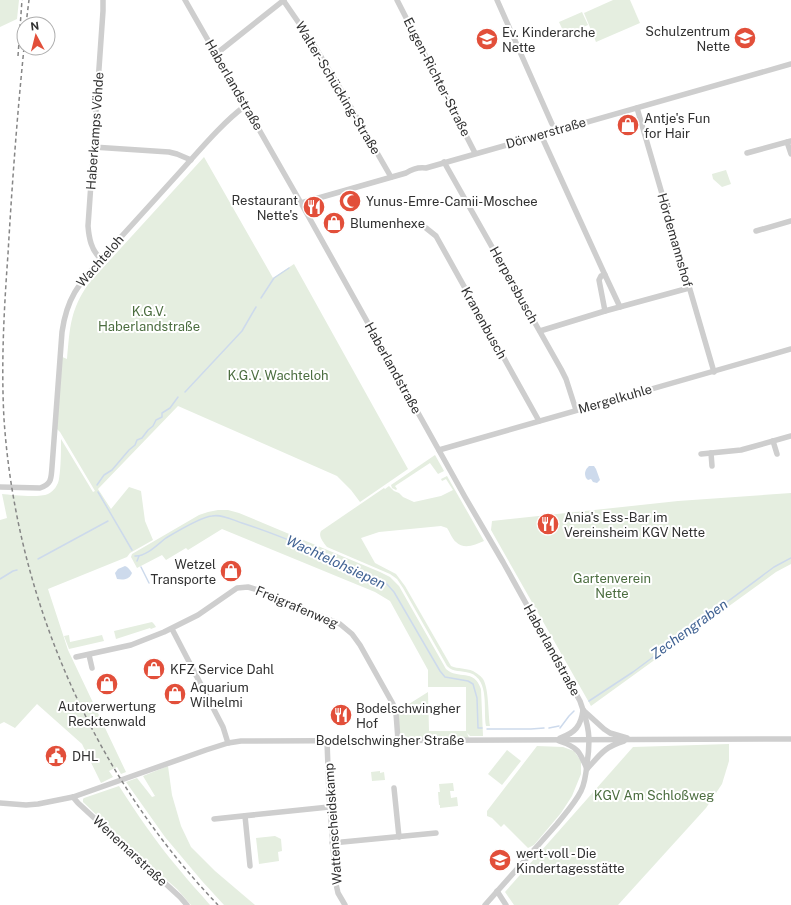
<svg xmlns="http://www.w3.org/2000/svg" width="791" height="905" font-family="'Public Sans',sans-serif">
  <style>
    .green { fill: #e5eee0 }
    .water { fill: #cddaec }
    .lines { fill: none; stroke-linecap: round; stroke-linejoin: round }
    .stream { stroke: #cddaec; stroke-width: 1.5 }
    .minor { stroke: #cecece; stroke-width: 5.5 }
    .rail { stroke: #868686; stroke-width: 1.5; stroke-dasharray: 4 3; stroke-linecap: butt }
    .labels { text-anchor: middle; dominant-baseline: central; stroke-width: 4; stroke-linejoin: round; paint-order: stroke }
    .poi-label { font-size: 13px; fill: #313131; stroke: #fff; text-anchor: start }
    .street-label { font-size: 13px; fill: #313131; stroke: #fff }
    .park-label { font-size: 13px; fill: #4b6d3f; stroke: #fff }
    .water-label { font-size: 14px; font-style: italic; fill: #406293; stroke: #fff }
  </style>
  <rect width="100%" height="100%" fill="#fff"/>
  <g class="green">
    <polygon points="0,0 19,0 17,19 0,27"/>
    <polygon points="613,0 630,0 640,23 596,42 584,13"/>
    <polygon points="582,12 588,25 565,35 559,22"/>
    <path d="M204 157 273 278 294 264 408 469 360 502 351 490 337 476 178 406 98 489 111 509 129 487 141 491 145 521 153 540 130 553 127 557 48 589 68 650 126 772 121 774 117 767 109 771 113 777 101 783 82 744 37 704 15 728 4 722 0 724V520L7 518 2 494C12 495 39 498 48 494 54 491 58 485 59 479 61 467 61 451 61 439L93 492 95 491 60 432 55 427 60 356 67 359C70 327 70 310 89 283Z"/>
    <polygon points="726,170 731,184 722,187 713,179 712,174"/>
    <polygon points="435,455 444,471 438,474 430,463 395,486 397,489 396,490 392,488 391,485"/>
    <path d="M447 476 484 541C475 545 464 550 456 542 452 539 450 532 447 528L441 526 379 532 361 538 375 563 396 574 405 586 451 666C458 669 466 668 473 671 476 673 480 675 483 679 489 689 488 713 490 726H486C483 710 490 680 470 673 461 670 454 673 447 666L403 588 397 579 390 574 327 547C323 542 318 536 321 531L384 488 385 489 389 486 394 491 399 493 403 497 414 502 441 496 453 490 446 479 442 481 441 479Z"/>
    <polygon points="791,493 791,564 776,572 591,706 491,530 492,521 678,501"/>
    <path d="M218 510H228L239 513 380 572 390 577 399 586 446 669C458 680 474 668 481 689L483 736H470L467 733 470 740H399L396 713 401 709 428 692 429 731H466V687H428V670L390 601 375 592 222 529 188 550 186 548 166 560 162 555 137 568 131 557 132 554 199 515 208 512Z"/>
    <polygon points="152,622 154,624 156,627 151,629 150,628 116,639 114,631"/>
    <polygon points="69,635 70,642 102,635 104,641 69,649 64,636"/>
    <polygon points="729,744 729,761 722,784 706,808 618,905 514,905 505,892 633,747"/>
    <polygon points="537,746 563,747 574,751 581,761 581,774 572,796 561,813 534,845 528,848 504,824 501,827 492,818 487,816 487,811"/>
    <polygon points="507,750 521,761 502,785 488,774"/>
    <polygon points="168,766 172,795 181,826 191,847 215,871 255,905 224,905 202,881 165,837 126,782 137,778 152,797 155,796 143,776"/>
    <polygon points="380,771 380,773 384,772 385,780 372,781 371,772"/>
    <polygon points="453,783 454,791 450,791 451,798 457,797 458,806 440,808 440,805 439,805 438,792 440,792 439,784"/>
    <path d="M119 786C137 814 156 842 178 868 188 881 200 893 210 905H191L177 889 145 861 83 802V799L84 798Z"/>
    <polygon points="275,836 281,839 282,851 278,852 279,861 259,864 256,838"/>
  </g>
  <g class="water">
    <path d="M589 466H594L596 469 600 480 597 483 593 482 591 479 588 480 586 478C584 473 585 470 589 466Z"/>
    <path d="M125 566C128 567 130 570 132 573 129 580 123 580 117 579L115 573 118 569Z"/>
  </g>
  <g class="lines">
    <g class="stream">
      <polyline points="261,298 274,278 289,268"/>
      <polyline points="185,392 242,331 256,307"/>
      <polyline points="97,485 104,475 112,470 129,450 135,445 137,440 142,438 148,430 153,426 156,420 162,417 162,413 170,408 178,397"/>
      <polyline points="98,492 132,550"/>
      <path d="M135 556C146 557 158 544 166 538 176 532 201 517 212 516 222 514 233 520 242 523 291 539 338 561 385 582L394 592 440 671 445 677 468 681 473 684 477 698 478 728H482"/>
      <polyline points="38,559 108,521"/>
      <polyline points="137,561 139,556"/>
      <polyline points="141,567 149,583"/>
      <polyline points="0,579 13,571 17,570"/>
      <polyline points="589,701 633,672 774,567 791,558"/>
      <polyline points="549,728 559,726"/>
      <polyline points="560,728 569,716 574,711"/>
      <polyline points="487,729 531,729 544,728"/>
    </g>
    <g class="minor">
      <path d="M185 0 301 203 465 497 503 562 580 701C589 726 591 738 587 764 586 774 585 783 581 791 575 803 565 814 557 824L485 905"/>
      <polyline points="283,0 312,42 338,85 391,177"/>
      <polyline points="397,0 475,153"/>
      <polyline points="497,0 552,124"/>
      <polyline points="216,54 284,0"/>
      <polyline points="637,108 714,372"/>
      <polyline points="541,135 605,275"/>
      <polyline points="787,142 791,154"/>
      <polyline points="93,147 169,152 177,154 191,160"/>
      <polyline points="747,153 791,141"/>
      <polyline points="444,162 561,369 566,379 576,410"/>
      <path d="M301 203 406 173C412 169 419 167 426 168L791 64"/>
      <polyline points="426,228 436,236 539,421"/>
      <polyline points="756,231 791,221"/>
      <path d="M101 259C91 250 89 238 88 226L103 11V0"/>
      <polyline points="605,311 599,280 601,276 605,275 620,307"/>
      <polyline points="540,331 605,311 689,288"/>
      <polyline points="773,441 777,454"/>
      <polyline points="439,450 791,349"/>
      <polyline points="711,453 712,466"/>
      <polyline points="701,454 741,450 791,436"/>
      <path d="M0 487 40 488C52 484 51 478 52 467L62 332C67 297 79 284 101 259 127 230 153 202 179 173 199 151 222 123 245 106"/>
      <polyline points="172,629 223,727 228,743"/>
      <polyline points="89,655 92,668"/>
      <polyline points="76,657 131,645 164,632 198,615 237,588 248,587 258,590 340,624 352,634 360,645 393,704 396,713 398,740"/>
      <polyline points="583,710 604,729 610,733 627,738"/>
      <path d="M560 738C575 733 581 726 583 710"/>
      <polyline points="327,741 329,794 336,884 338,893 345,905"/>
      <path d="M559 741C578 747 580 752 587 769"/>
      <path d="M587 769C600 755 604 747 624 741"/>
      <polyline points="394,788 399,837"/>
      <polyline points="73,797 78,803 180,897 187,905"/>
      <polyline points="0,803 26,805 38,804 73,797 206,750 228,743 241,741 791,739"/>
      <polyline points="245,816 250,866"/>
      <polyline points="214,819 329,807"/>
      <polyline points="332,843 436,833"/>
      <polyline points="497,891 506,905"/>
    </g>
    <g class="rail">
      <polyline points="26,24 29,0"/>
      <path d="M24 48C17 117 12 185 8 254 4 309 1 364 4 419 16 598 94 776 218 905"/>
      <polyline points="18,56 22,0"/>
    </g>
  </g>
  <defs>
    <g id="school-disc" transform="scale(1.15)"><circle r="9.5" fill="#e24f3a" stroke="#fff"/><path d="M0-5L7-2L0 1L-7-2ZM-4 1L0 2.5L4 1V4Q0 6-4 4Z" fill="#fff"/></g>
    <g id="shop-disc" transform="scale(1.15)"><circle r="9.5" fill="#e24f3a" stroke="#fff"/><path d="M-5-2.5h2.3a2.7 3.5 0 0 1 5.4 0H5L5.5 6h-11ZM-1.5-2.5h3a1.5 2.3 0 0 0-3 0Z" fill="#fff"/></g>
    <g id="mosque-disc" transform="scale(1.15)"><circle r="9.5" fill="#e24f3a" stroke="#fff"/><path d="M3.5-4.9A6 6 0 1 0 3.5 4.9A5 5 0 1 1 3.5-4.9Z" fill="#fff"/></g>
    <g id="restaurant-disc" transform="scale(1.15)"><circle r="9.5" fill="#e24f3a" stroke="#fff"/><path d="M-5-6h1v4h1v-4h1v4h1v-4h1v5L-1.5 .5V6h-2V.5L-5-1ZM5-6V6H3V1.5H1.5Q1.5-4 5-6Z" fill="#fff"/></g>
    <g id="civic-disc" transform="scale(1.15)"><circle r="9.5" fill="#e24f3a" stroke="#fff"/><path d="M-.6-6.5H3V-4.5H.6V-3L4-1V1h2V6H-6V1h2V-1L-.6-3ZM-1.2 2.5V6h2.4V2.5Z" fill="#fff"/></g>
  </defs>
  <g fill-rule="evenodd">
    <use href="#school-disc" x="745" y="38"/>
    <use href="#school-disc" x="487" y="39"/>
    <use href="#shop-disc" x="628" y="125"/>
    <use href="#mosque-disc" x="350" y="201"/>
    <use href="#restaurant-disc" x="314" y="207"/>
    <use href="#shop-disc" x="334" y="223"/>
    <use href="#restaurant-disc" x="548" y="524"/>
    <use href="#shop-disc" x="231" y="571"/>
    <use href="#shop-disc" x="154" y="669"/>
    <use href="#shop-disc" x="107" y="684"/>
    <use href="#shop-disc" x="175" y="694"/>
    <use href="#restaurant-disc" x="341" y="715"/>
    <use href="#civic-disc" x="56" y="756"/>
    <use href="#school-disc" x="500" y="860"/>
  </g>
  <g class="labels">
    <g class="poi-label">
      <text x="730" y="31" text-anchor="end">Schulzentrum<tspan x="730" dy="15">Nette</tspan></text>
      <text x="502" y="32">Ev. Kinderarche<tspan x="502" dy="15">Nette</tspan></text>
      <text x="644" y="118">Antje's Fun<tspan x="644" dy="15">for Hair</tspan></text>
      <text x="298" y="200" text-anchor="end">Restaurant<tspan x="298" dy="15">Nette's</tspan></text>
      <text x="366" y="201">Yunus-Emre-Camii-Moschee</text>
      <text x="350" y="223">Blumenhexe</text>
      <text x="564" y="517">Ania's Ess-Bar im<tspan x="564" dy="15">Vereinsheim KGV Nette</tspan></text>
      <text x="216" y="564" text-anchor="end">Wetzel<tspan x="216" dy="15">Transporte</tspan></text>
      <text x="170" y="669">KFZ Service Dahl</text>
      <text x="190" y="687">Aquarium<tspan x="190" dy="15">Wilhelmi</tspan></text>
      <text x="107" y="706" text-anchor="middle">Autoverwertung<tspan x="107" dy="15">Recktenwald</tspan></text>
      <text x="356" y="708">Bodelschwingher<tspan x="356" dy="15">Hof</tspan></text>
      <text x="72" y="756">DHL</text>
      <text x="516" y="853">wert-voll - Die<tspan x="516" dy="15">Kindertagesstätte</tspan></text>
    </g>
    <g class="street-label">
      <text transform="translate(437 77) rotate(63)">Eugen-Richter-Straße</text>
      <text transform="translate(234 85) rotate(60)">Haberlandstraße</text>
      <text transform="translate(338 88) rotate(59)">Walter-Schücking-Straße</text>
      <text transform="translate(95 131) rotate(-86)">Haberkamps Vöhde</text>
      <text transform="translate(546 133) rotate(-16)">Dörwerstraße</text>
      <text transform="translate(675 240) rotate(74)">Hördemannshof</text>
      <text transform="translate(100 261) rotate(-49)">Wachteloh</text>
      <text transform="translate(514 285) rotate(61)">Herpersbusch</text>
      <text transform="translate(484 323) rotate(61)">Kranenbusch</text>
      <text transform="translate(393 368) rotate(61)">Haberlandstraße</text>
      <text transform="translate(615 399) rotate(-16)">Mergelkuhle</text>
      <text transform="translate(297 607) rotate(23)">Freigrafenweg</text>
      <text transform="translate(552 650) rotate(61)">Haberlandstraße</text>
      <text x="390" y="740">Bodelschwingher Straße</text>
      <text transform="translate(333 824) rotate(-94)">Wattenscheidskamp</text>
      <text transform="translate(130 851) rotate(43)">Wenemarstraße</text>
    </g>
    <g class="park-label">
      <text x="149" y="311">K.G.V.<tspan x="149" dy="15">Haberlandstraße</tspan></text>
      <text x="278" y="375">K.G.V. Wachteloh</text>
      <text x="612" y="578">Gartenverein<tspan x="612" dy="15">Nette</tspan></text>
      <text x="654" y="795">KGV Am Schloßweg</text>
    </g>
    <g class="water-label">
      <text transform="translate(336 562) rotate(25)">Wachtelohsiepen</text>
      <text transform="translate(689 629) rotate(-36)">Zechengraben</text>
    </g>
  </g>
  <g transform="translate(36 36) rotate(353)"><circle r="19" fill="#ffffff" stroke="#adadad"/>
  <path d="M0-3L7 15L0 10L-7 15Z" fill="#e24f3a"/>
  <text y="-6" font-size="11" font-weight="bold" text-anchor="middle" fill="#313131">N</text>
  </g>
</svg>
